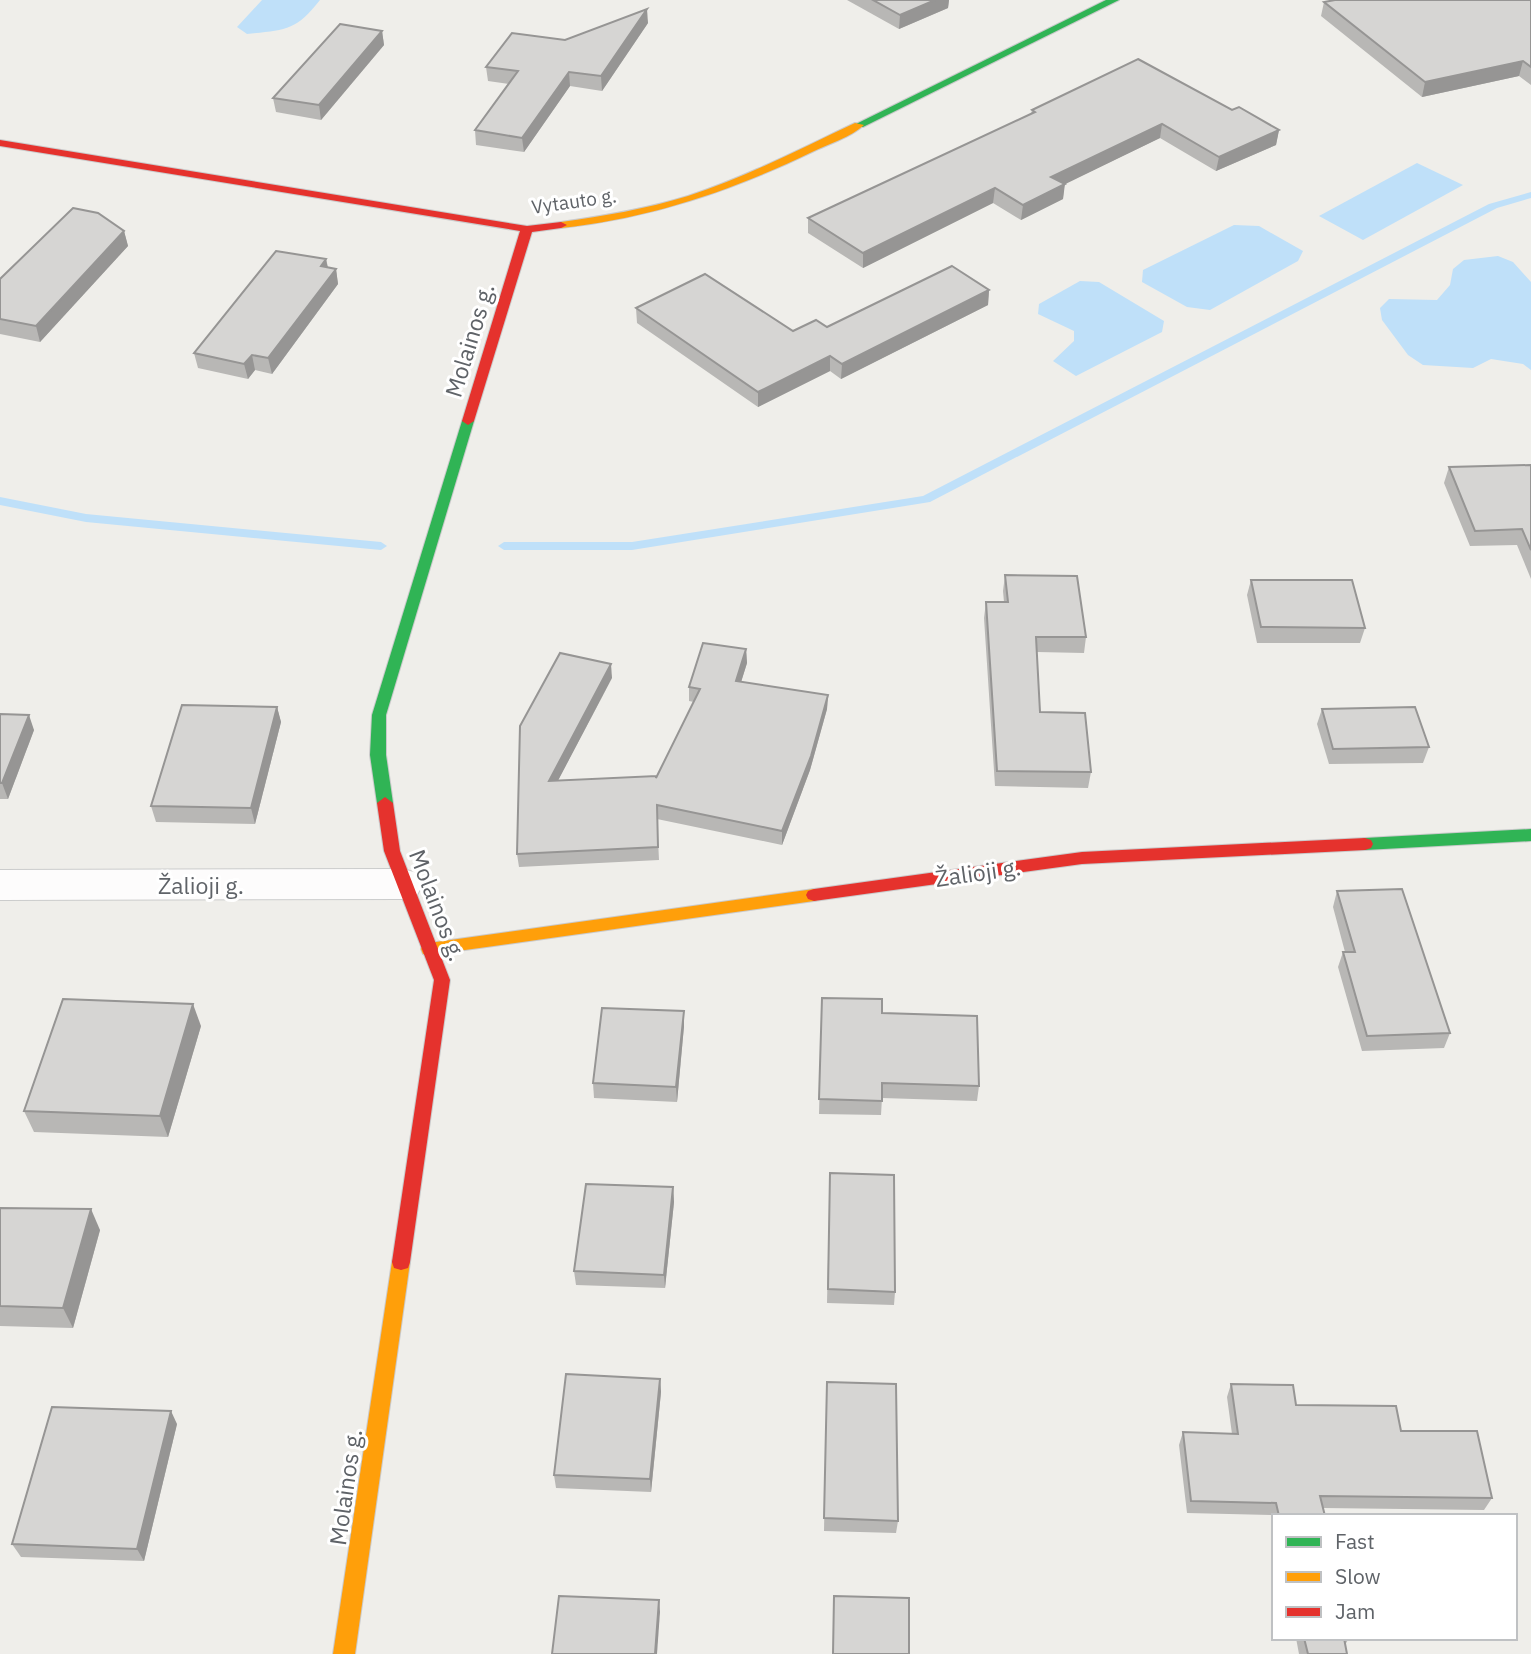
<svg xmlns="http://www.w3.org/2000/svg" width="1531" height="1654" font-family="'IBM Plex Sans',sans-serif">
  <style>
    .water { fill: #bfe0f9 }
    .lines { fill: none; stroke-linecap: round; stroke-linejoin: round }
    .stream { fill: #bfe0f9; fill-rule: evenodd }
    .street-casing { stroke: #cbcccc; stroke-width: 2 }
    .fast-casing { stroke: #cacacb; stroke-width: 2 }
    .slow-casing { stroke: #cacacb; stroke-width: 2 }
    .jam-casing { stroke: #cacacb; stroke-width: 2 }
    .street { fill: #fdfcfc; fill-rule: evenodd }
    .fast { fill: #30b455; fill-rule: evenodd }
    .slow { fill: #ff9f0a; fill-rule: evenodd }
    .jam { fill: #e5322d; fill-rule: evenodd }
    .wall { fill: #b8b7b5 }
    .shaded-wall { fill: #969594 }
    .building { fill: #d6d5d3; stroke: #969594; stroke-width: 2 }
    .labels { text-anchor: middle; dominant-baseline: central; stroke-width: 6; stroke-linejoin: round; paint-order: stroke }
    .far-street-label { font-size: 19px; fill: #5f6368; stroke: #fff }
    .street-label { font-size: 23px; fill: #5f6368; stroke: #fff }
  </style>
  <rect width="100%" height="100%" fill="#efeeea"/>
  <g class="water">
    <path d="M262 0H320C296 31 285 30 247 34L237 27Z"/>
    <polygon points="1417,163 1463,185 1363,240 1319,216"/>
    <polygon points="1234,225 1259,226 1303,251 1298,261 1210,310 1187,307 1142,282 1143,270"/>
    <polygon points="1498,256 1513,262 1531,282 1531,370 1523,364 1491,359 1473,368 1423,365 1408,355 1382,320 1380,308 1389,299 1437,300 1450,285 1453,269 1464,260"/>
    <polygon points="1080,281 1099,282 1164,321 1162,332 1076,376 1053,361 1074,341 1074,331 1038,314 1039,304"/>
  </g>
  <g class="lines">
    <g class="stream">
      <polygon points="1531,192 1531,198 1497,208 930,502 632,550 504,550 498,546 504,542 632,542 923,496 1489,204"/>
      <polygon points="0,497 86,514 381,542 387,546 381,550 86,522 0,505"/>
    </g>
    <g class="street-casing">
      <polygon id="street" points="403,869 417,873 423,884 417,895 403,899 0,900 0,870"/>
    </g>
    <g class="fast-casing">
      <g id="fast">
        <polygon points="1106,0 1119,0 863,127 854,125"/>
        <polygon points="468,417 474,421 386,715 386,755 393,803 385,809 377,803 370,755 372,715 462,421"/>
        <polygon points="1531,829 1531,841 1365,850 1359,848 1357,844 1359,840 1365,838"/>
      </g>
    </g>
    <g class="slow-casing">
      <g id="slow">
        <path d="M855 123 864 125C851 137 829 144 812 152 731 191 651 218 561 228L555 225 561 222C604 216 646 209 688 196 746 177 800 149 855 123Z"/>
        <polygon points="814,889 820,891 822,895 820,899 814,901 429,955 423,954 421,949 423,944 429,943"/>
        <polygon points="401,1254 408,1256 410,1262 355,1654 333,1654 392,1262 394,1256"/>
      </g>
    </g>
    <g class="jam-casing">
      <g id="jam">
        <polygon points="0,140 527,226 561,222 567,225 561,228 532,232 474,421 468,425 462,421 520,231 0,146"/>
        <polygon points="385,797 393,803 400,851 450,980 410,1262 408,1268 401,1270 394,1268 392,1262 434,980 384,851 377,803"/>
        <polygon points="1365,838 1371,840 1373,844 1371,848 1365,850 1082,864 814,901 808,899 806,895 808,891 814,889 1082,852"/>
      </g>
    </g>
    <use href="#street" class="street"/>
    <use href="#fast" class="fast"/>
    <use href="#slow" class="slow"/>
    <use href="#jam" class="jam"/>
  </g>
  <g class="wall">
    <polygon points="847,0 949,0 948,8 899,29"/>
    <polygon points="1531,0 1531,85 1519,76 1422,97 1321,16 1324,2"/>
    <polygon points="648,23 602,91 570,86 524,152 476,145 475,130 509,84 488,81 486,67 565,40"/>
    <polygon points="382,31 384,45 321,120 276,112 273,98"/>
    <polygon points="1032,110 1232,110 1279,130 1276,145 1216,171 1160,138 1064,184 1063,199 1021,220 993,203 863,268 808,233 808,218 1031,114"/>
    <polygon points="124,231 128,246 40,342 0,334 0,279"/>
    <polygon points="326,259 328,267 336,269 338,284 272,374 255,370 248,379 198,368 194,353"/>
    <polygon points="989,290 988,305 841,379 830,371 758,407 637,323 636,308 793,331 827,327"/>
    <polygon points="1531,465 1531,579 1517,545 1470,546 1444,483 1449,467"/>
    <polygon points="1005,575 1086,637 1084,653 1037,652 1040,712 1091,772 1088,788 995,786 984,618 986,602 1004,602 1003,591"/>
    <polygon points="1251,580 1365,628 1360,643 1257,643 1247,595"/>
    <polygon points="746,649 747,663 741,682 828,695 827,709 810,770 782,845 657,819 659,860 519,867 517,854 612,678 558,780 656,778 694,702 689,701 689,687"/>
    <polygon points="277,707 281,722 255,824 156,822 151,806"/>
    <polygon points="1322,709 1429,747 1423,763 1329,764 1317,724"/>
    <polygon points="0,714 34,730 8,799 0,799"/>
    <polygon points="1337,891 1450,1033 1444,1048 1362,1051 1338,967 1343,952 1345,952 1333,907"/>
    <polygon points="822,998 882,1013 979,1086 977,1101 882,1098 881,1115 819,1114"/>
    <polygon points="201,1026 168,1137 34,1132 24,1111"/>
    <polygon points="684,1026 677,1102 594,1098 593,1083"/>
    <polygon points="830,1173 895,1292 894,1305 827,1303"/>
    <polygon points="673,1187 674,1202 665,1288 576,1285 574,1271"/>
    <polygon points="0,1208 100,1230 73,1328 0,1326"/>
    <polygon points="660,1379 661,1392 651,1492 556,1488 554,1475"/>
    <polygon points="827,1382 898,1521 896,1533 824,1531"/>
    <polygon points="1231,1384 1296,1405 1401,1431 1492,1498 1484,1510 1323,1508 1325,1516 1274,1516 1274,1529 1271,1515 1187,1513 1179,1445 1183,1432 1232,1434 1227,1397"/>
    <polygon points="177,1424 144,1561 21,1557 12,1544"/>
    <polygon points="1296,1638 1349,1638 1345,1645 1347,1654 1299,1654"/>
  </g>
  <g class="shaded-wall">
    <polygon points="935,0 949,0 948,8 899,29 900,15"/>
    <polygon points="647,9 648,23 602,91 601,76"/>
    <polygon points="382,31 384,45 321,120 319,105"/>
    <polygon points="1523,61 1519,76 1422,97 1425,82"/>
    <polygon points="569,72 570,86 524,152 522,138"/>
    <polygon points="1162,124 1160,138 1049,192 1051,177"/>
    <polygon points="1279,130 1276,145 1216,171 1219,157"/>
    <polygon points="1065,184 1063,199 1021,220 1023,205"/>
    <polygon points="995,188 993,203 863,268 863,253"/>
    <polygon points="124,231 128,246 40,342 36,326"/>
    <polygon points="326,259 329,275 321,266"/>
    <polygon points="336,269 338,284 272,374 268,358"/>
    <polygon points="989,290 988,305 841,379 842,364"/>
    <polygon points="252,355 255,370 248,379 244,364"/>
    <polygon points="830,356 830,371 758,407 758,392"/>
    <polygon points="746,649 747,663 737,695 736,681"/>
    <polygon points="611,664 612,678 551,794 549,781"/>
    <polygon points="828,695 827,709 810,770 782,845 782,831"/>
    <polygon points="277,707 281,722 255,824 251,808"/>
    <polygon points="29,715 34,730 8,799 2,783"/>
    <polygon points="193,1004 201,1026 168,1137 160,1116"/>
    <polygon points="684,1011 684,1026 677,1102 676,1087"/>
    <polygon points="673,1187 674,1202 665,1288 664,1275"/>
    <polygon points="91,1209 100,1230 73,1328 63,1308"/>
    <polygon points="660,1379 661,1392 651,1492 650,1479"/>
    <polygon points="171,1411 177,1424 144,1561 137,1549"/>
    <polygon points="659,1600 660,1612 657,1654 655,1654"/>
  </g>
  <g class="building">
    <polygon points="873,0 935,0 900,15"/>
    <polygon points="1335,0 1531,0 1531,67 1523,61 1425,82 1324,2"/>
    <polygon points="647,9 601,76 569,72 522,138 475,130 518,71 486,67 512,33 565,40"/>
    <polygon points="340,24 382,31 319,105 273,98"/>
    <polygon points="1138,59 1232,110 1239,107 1279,130 1219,157 1162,124 1051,177 1065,184 1023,205 995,188 863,253 808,218 1035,112 1032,110"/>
    <polygon points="73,208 98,213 124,231 36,326 0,319 0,279"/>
    <polygon points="276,251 326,259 321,266 336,269 268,358 252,355 244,364 194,353"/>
    <polygon points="952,266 989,290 842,364 830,356 758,392 636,308 705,274 793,331 816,320 827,327"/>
    <polygon points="1531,465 1531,550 1522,529 1475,531 1449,467"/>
    <polygon points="1005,575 1077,576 1086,637 1036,637 1040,712 1085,713 1091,772 997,771 986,602 1008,602"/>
    <polygon points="1251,580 1352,580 1365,628 1261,627"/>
    <polygon points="703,643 746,649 736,681 828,695 811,756 782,831 657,805 658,847 517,854 520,726 560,653 611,664 549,781 656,776 656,778 700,689 689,687"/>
    <polygon points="182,705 277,707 251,808 151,806"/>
    <polygon points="1415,707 1429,747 1333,749 1322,709"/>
    <polygon points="0,714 29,715 2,783 0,783"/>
    <polygon points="1402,889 1450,1033 1367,1036 1343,952 1355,952 1337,891"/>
    <polygon points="822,998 882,999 882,1013 977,1016 979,1086 882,1083 882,1101 819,1099"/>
    <polygon points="63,999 193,1004 160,1116 24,1111"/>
    <polygon points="602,1008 684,1011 676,1087 593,1083"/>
    <polygon points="830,1173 894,1175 895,1292 828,1289"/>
    <polygon points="586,1184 673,1187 664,1275 574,1271"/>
    <polygon points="0,1208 91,1209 63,1308 0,1306"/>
    <polygon points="566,1374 660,1379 650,1479 554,1475"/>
    <polygon points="827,1382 896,1384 898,1521 824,1518"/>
    <polygon points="1231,1384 1293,1385 1296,1405 1396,1406 1401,1431 1477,1431 1492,1498 1320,1496 1325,1516 1279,1516 1276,1503 1191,1501 1183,1432 1238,1434"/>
    <polygon points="52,1407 171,1411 137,1549 12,1544"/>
    <polygon points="559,1596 659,1600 655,1654 552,1654"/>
    <polygon points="834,1596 909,1598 909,1654 833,1654"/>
    <polygon points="1304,1638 1344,1638 1347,1654 1308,1654"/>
  </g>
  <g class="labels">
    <g class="far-street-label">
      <text transform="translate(574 201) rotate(-8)">Vytauto g.</text>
    </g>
    <g class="street-label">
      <text transform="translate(469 340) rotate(-73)">Molainos g.</text>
      <text transform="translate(978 872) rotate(-8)">Žalioji g.</text>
      <text x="201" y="885">Žalioji g.</text>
      <text transform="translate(438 905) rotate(69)">Molainos g.</text>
      <text transform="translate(345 1487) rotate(-82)">Molainos g.</text>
    </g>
  </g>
  <rect x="1272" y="1514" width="245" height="126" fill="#ffffff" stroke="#bfc1c3" stroke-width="2"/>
  <rect x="1286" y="1537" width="35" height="10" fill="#30b455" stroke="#bfc1c3" stroke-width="2"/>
  <text x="1335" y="1549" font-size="21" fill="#5f6368">Fast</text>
  <rect x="1286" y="1572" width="35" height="10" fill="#ff9f0a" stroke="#bfc1c3" stroke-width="2"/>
  <text x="1335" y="1584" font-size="21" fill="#5f6368">Slow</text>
  <rect x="1286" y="1607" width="35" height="10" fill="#e5322d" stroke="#bfc1c3" stroke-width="2"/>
  <text x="1335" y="1619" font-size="21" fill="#5f6368">Jam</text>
</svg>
